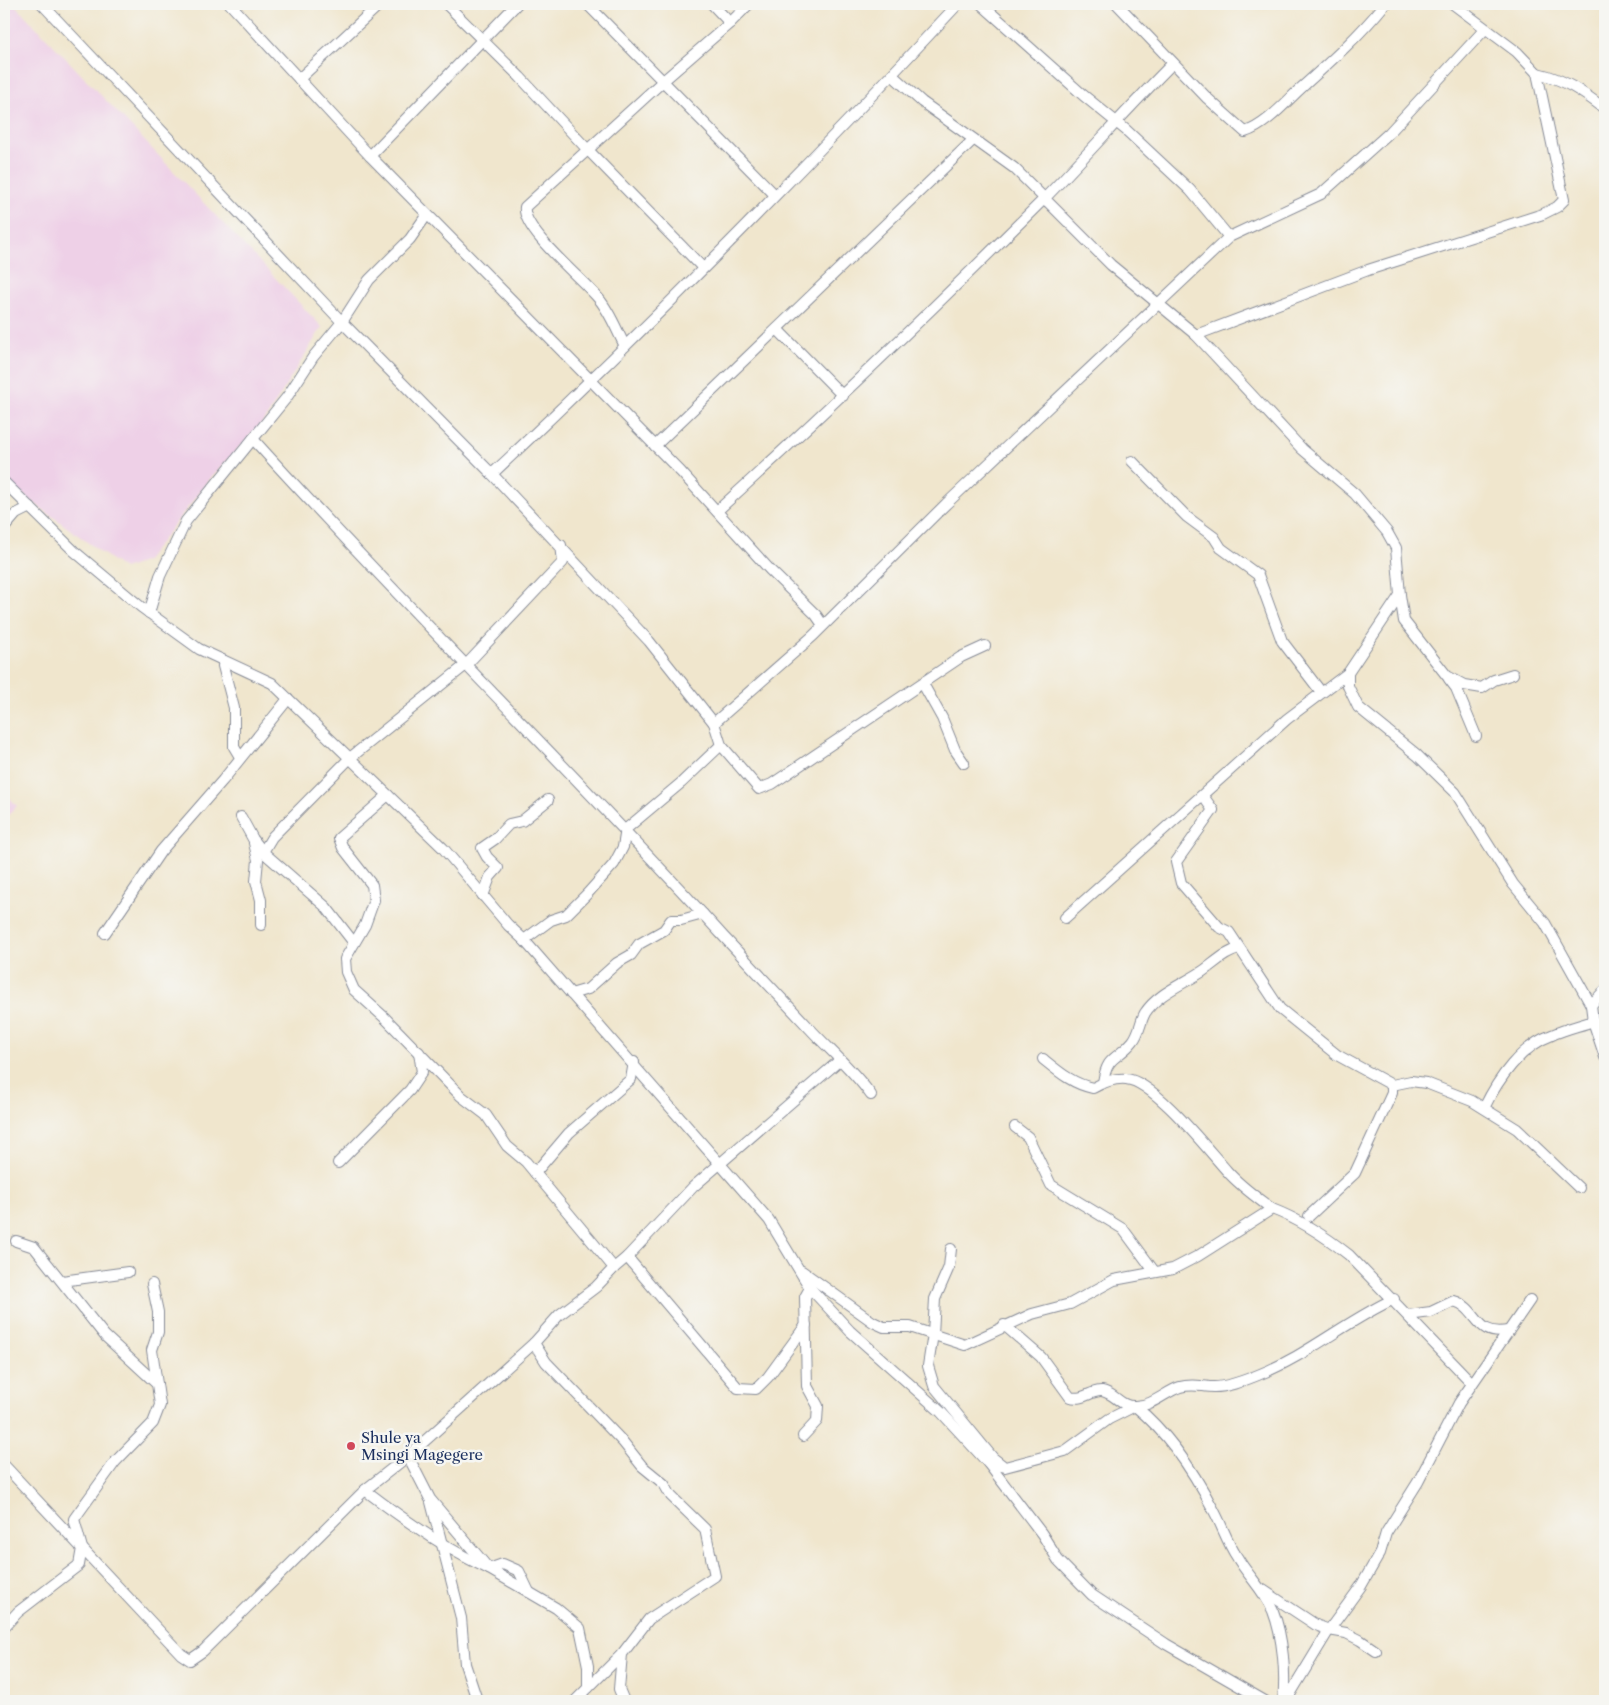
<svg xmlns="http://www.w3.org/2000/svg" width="1609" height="1705" viewBox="0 0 1609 1705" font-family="'Libre Caslon Text',serif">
<rect width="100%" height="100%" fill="#f6f6f2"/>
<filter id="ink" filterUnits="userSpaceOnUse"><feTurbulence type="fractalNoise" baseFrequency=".02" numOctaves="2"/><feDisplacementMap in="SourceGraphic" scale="10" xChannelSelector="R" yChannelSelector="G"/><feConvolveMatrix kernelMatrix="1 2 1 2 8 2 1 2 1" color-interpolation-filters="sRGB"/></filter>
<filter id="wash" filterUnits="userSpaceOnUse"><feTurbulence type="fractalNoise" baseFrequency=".0096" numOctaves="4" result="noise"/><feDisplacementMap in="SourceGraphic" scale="20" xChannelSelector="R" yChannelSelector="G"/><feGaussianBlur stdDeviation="1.12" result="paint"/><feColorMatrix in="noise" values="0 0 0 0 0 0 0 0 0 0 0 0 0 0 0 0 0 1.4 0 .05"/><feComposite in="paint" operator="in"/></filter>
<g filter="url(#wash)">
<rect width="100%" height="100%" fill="#f0e6cd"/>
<!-- built -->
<g fill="#eed0e7">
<path d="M4,4H14L322,327L266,418L210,479L146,561L124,569L4,481Z"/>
<path d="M4,792L17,806L4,819Z"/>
</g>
</g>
<g filter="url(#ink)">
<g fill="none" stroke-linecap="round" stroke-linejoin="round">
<!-- street casing -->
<g stroke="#868a96" stroke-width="12">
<g id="street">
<path d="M42,4L342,322L492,474C653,323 808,165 958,4"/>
<path d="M230,4L370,156L681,472L770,570L816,615L823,625"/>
<path d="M446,4L520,77L587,149L703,268"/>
<path d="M587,4L775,195"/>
<path d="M712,4L730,23"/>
<path d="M981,4L1083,95L1126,130L1190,190L1229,237"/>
<path d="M1117,4L1207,98L1245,132C1265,126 1285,103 1300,89C1330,62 1360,35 1385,4"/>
<path d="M1537,73C1564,79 1583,92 1605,109"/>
<path d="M892,75L922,102L1014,168L1111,265L1196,335L1302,449L1355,494L1387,532L1396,548L1400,595L1348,673V686L1358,707L1417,755L1455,792L1513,884L1545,923L1591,1005L1593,1021L1605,1057"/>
<path d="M299,79L380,4"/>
<path d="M370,156L517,4"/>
<path d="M777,329L843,396"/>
<path d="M1196,335L1368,270L1543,214L1557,207L1564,200L1537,73L1517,52L1453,4"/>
<path d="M625,346C617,331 610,312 599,299C585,281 521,230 525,207L662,82L730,23L749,4"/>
<path d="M253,439C406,608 569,767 723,936C753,968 783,1000 813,1032C833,1053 854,1071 871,1095"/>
<path d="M655,446L973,140"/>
<path d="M1132,461L1187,517L1214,537L1221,548L1258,575L1282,641L1321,692"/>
<path d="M492,474L649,641L714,723L721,745L759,789L772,784L961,657L985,646"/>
<path d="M4,482L74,551L141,607L199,649L272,683L388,795L339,838L343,848L372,885L374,900L365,925L345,959L346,972L354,990L384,1017L461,1096L486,1115L507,1146L526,1162L614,1268L596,1287L559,1315L534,1343L546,1362L623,1442L642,1466L664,1484L671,1496L705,1529L715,1576L649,1619L622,1654L619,1689L624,1701"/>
<path d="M717,511C828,410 936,306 1043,200C1087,155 1129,107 1173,63"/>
<path d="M4,528L16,514L30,507"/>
<path d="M1400,595L1404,621L1447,676L1464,685L1482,688L1494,680L1513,674"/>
<path d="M149,613L160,576L186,521L287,397L313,357L342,322L369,280L410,239L426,216"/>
<path d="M224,661L223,666L234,708V747L240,757"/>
<path d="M1449,679L1456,688L1476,736"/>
<path d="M923,684L942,718L955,750L964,763"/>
<path d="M714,723L813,636L946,504L1229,237L1321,194L1389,133L1485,29"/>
<path d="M388,795L443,848L508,925L524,940L769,1220L810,1288L850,1331L941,1412L988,1463L1042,1534L1058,1560L1092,1595L1166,1644L1265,1701"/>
<path d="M1203,796L1213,810L1176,862L1181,883L1219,927L1229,932L1280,1009L1337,1055L1392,1085L1411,1081L1426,1083L1472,1101L1517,1129L1579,1188"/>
<path d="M241,817L253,839L263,852L326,907L354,943"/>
<path d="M254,843L258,860L256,881L261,900V925"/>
<path d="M263,852L272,837L350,758L467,664L563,562L561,545"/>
<path d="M483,896L490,877L498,868L487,857L482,848L495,839L509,824L522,821L548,800"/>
<path d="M1065,918L1287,719L1348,673"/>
<path d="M105,933L161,851L223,780L288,699"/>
<path d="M524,940L551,920L566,915L587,894L614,864L623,847L626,829L681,783L721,745"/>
<path d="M571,994L588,989L617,963L631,955L639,944L664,930L671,920H681L703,914"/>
<path d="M1591,1005L1605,990"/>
<path d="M1043,1059C1059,1072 1073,1084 1093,1088C1102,1083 1115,1078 1126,1079C1154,1081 1208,1150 1227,1171C1240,1186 1256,1197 1272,1209"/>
<path d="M1103,1083C1107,1054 1118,1060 1133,1041C1140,1032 1140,1022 1145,1013C1158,993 1184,984 1203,971C1215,963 1225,952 1239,949"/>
<path d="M1484,1108C1498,1079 1521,1046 1552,1035C1565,1029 1579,1026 1593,1021L1605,1027"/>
<path d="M1015,1127L1028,1137L1051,1185L1123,1229L1154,1271"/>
<path d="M338,1163L410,1090L422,1072L419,1052"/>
<path d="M535,1173L569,1133L631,1079L634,1062"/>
<path d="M1309,1216L1355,1173L1392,1093V1085"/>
<path d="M951,1249L949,1267L935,1299L933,1334L928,1366L934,1386L993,1458L1002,1465"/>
<path d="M627,1257L738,1388L756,1389L768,1377L806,1325"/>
<path d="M614,1268L627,1257L693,1187L840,1060"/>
<path d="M802,1271L873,1322L884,1327H910L965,1345L1032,1314L1070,1304L1114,1280L1173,1269L1198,1256L1272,1209C1301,1220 1325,1236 1349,1255L1472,1383"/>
<path d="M62,1281L128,1272"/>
<path d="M152,1284L158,1312V1332L152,1350L157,1384"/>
<path d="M1408,1315L1431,1312L1454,1301C1479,1308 1474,1337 1508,1331"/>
<path d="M1004,1325L1041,1357L1070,1397C1084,1401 1091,1390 1102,1391C1115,1393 1120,1407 1135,1406C1153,1406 1165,1392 1180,1387C1192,1383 1203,1387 1214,1387C1229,1387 1245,1380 1258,1375C1307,1356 1346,1321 1394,1299"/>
<path d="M803,1436L817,1421L818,1406L807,1386L805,1297L810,1288"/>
<path d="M408,1456L430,1499L489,1569L556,1608L580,1628L588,1666V1688"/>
<path d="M988,1463L1005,1467L1065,1451L1109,1419L1135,1406C1168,1433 1194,1472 1213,1509C1222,1525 1227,1542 1237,1557C1248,1576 1264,1590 1273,1611C1283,1637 1286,1674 1283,1701"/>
<path d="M4,1465L181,1654L190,1660L203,1651L365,1490L408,1456L534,1343"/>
<path d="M365,1490C404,1520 444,1548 489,1569L503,1564L519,1571L529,1592"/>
<path d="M431,1502L461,1618L465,1664L476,1697"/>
<path d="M1263,1590L1316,1625L1329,1630L1346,1633L1360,1640L1376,1651"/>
<path d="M4,1627L18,1612L79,1565L82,1548L74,1519L115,1462L153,1423L160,1405L157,1384L105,1336L34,1247L16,1241"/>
<path d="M575,1701L622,1654"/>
<path d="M1286,1701L1329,1630L1361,1586L1380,1553L1386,1533L1418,1482L1459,1403L1530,1300"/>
</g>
</g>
<!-- street -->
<use href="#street" stroke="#fff" stroke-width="10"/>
</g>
</g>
<!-- markers -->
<circle fill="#d1495b" stroke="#f6f6f2" stroke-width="2" cx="351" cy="1446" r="5"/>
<g text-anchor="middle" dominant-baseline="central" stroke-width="5" stroke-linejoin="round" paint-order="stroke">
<!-- poi labels -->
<g font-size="15" fill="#1b2f5e" stroke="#f6f6f2" text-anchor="start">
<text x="361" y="1437">Shule ya<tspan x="361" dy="17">Msingi Magegere</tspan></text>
</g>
</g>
<!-- margin -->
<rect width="1609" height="1705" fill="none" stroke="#f6f6f2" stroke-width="20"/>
</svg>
